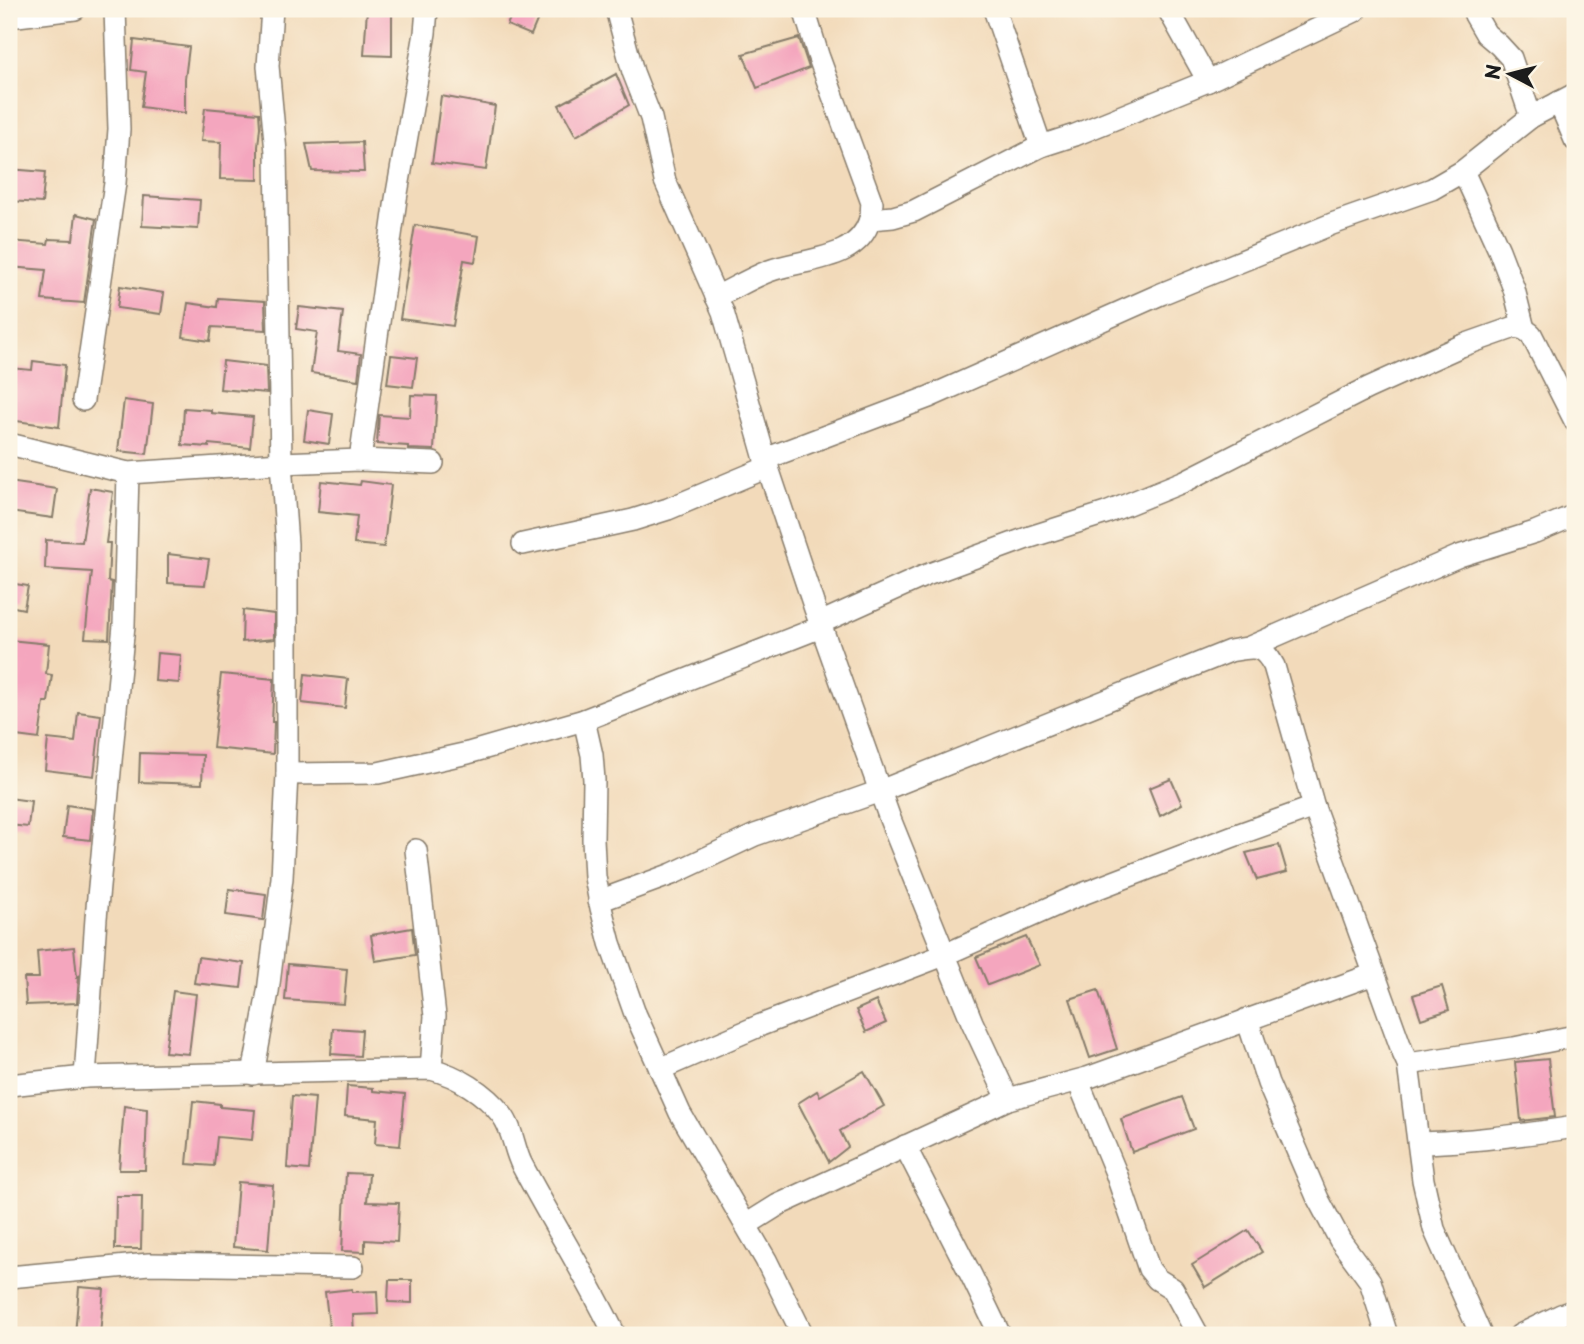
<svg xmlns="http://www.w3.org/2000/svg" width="1584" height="1344" viewBox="0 0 1584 1344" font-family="'Playpen Sans',sans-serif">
<rect width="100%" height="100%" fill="#fcf5e5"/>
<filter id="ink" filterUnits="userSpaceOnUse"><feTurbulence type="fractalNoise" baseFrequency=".0143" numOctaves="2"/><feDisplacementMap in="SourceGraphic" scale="14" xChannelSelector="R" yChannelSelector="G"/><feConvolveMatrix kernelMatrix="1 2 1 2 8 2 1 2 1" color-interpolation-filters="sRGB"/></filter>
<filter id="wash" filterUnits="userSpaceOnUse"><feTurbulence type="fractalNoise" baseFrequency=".00686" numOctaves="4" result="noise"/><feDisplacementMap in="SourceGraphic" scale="28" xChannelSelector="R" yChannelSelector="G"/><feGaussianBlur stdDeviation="1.57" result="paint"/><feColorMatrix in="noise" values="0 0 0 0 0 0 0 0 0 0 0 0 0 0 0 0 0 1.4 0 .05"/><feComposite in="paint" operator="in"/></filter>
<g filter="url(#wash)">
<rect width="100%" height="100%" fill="#f2daba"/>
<g id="blocks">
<!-- building -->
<g fill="#f4a6be">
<path d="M367,9H392V56L364,55Z"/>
<path d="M514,9H542L531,35L507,25Z"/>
<path d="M799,38L809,68L757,88L743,54Z"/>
<path d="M134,40L189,47L185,79V113L141,107L146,72L131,70Z"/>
<path d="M616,74L629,105L576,136L559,105Z"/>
<path d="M441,96L495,106L486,170L432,163Z"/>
<path d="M205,108L259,113L260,127L258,147V180L220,179L221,142L201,141Z"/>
<path d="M362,142L364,172L312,171L306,144Z"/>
<path d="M9,169L45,172L42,203L9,201Z"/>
<path d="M144,196L200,200L198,229L142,226Z"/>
<path d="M76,214L96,219L84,303L42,300L46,270L9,267V241L48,244L49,239L73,240Z"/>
<path d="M415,225L479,236L475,262L464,260L453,326L400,319Z"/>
<path d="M120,286L164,293L161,314L117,308Z"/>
<path d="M218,298L265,301L266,330L212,327L210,341L183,337L188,303L217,307Z"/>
<path d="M299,307L343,312L338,351L361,354L358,380L311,373L317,332L296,329Z"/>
<path d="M391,355L417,358L413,387L387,384Z"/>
<path d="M33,361L65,365L59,427L9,420V368L32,370Z"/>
<path d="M223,361L266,366L267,393L220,389Z"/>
<path d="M411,395L437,396L434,450L408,449V446L377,444L379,415L410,417Z"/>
<path d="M124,400L153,404L147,454L118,451Z"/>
<path d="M184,408L211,410V413L253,417L250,448L209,444V447L182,445Z"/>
<path d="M308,410L333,414L329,444L304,440Z"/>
<path d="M321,481L360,485L361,481L391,485L384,547L354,544L357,516L318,512Z"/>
<path d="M9,482L57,489L53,518L9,512Z"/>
<path d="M90,488L113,492L106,543H110L108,581L112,582L109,639L85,638L92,572L45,569L46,540L82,542Z"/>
<path d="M168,554L209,559L205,585L168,583Z"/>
<path d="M9,583L28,586L24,609L9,606Z"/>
<path d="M243,610L274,614V639L242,642Z"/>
<path d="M9,640L49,644L46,674L52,675L48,702H44L39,739L9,735Z"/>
<path d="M157,653L181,655L179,683L155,681Z"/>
<path d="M221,674L274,679L272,722H274L273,754L213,748Z"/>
<path d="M305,674L348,679L345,708L302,703Z"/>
<path d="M78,712L101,715L94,776L45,770L48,739L75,742Z"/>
<path d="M140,753L203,755L202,784L139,782Z"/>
<path d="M1171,779L1182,804L1160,816L1149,788Z"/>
<path d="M9,798L31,801L28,827L9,825Z"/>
<path d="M67,805L93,809L90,840L63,837Z"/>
<path d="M1279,845L1287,872L1257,880L1246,853Z"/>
<path d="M229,889L266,894L263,920L226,915Z"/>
<path d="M412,928L415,955L375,961L371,935Z"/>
<path d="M1026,937L1040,965L988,985L976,957Z"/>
<path d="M74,947L77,977L79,976L77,1003L26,1005L24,978H39L37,951Z"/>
<path d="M198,957L244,963L241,988L194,983Z"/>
<path d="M288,964L347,969L344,1004L285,1000Z"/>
<path d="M1442,986L1449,1010L1421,1019L1413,995Z"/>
<path d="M1098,990L1117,1049L1090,1058L1070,999Z"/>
<path d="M173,991L196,994L189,1054L165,1052Z"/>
<path d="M876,1001L886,1023L866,1032L856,1010Z"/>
<path d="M333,1028L362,1030L360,1056L331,1054Z"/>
<path d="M1548,1059L1555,1117L1521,1121L1515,1062Z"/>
<path d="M864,1071L884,1106L840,1131L848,1147L829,1162L798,1103L817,1091L820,1096Z"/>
<path d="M347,1086L373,1088V1091L405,1094L400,1146L375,1144L377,1119L345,1116Z"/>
<path d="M292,1096L315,1098L309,1170L287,1168Z"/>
<path d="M1182,1097L1194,1129L1132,1152L1121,1119Z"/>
<path d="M193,1101L220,1104V1107L255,1110L252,1140L217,1137L214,1166L187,1164Z"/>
<path d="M124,1106L147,1109L145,1170H119Z"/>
<path d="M346,1173L369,1174L367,1202L399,1203L397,1242L365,1240V1252L342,1251Z"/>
<path d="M238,1182L273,1185L268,1250L233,1247Z"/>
<path d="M116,1196H142L141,1249H115Z"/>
<path d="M1248,1230L1262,1252L1205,1287L1192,1265Z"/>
<path d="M389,1280H412V1303L388,1302Z"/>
<path d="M79,1287L104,1289L100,1335H75Z"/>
<path d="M352,1289V1292L377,1291L378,1314L353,1315L354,1335H330L325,1292Z"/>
</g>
</g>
</g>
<g filter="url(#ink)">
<use href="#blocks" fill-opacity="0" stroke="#877b6b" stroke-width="2"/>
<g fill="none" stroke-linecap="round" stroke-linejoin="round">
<!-- minor casing -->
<g stroke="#877b6b" stroke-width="24">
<g id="minor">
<path d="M616,9L633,72L651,118L665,181L723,312L765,459L815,609L890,819L972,1022L1008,1099"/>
<path d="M994,9L1041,146"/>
<path d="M1168,9L1208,81"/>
<path d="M1473,9L1475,15L1486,34L1499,45L1511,58L1531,117"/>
<path d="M9,17L75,9"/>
<path d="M1559,102L1575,140"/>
<path d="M1463,171L1499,250L1514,289L1524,329"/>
<path d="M870,219L893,217L914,211L1041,146L1075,135L1208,81L1355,11"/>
<path d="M716,297C733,289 751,278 769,271C803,258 858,262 870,219C872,215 871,208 872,203L818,55L804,9"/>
<path d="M83,400L115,183L119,129L115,9"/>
<path d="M9,444L128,473L281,463L360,460L433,463"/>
<path d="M765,459L929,397L1161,294L1332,224L1432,189L1463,171L1531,117L1575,94"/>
<path d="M360,460L396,199L425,33L427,9"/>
<path d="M523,544L633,520L668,509L768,467"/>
<path d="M820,623L924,576L1027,538L1106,513L1185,481L1368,388L1461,346L1515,327L1524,329L1531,334L1575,421"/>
<path d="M1250,647L1459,556L1535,532L1575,515"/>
<path d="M584,720L592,755L594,780L593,839L595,877L601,908L610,943L634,1011L680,1113L766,1260L803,1335"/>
<path d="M287,774L378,773L468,753L584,720L821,627"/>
<path d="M416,850L435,1016L431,1069"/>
<path d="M599,901L672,874L755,835L880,791L1230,651C1253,647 1262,643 1274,666L1314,807L1403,1053L1408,1064L1423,1180L1434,1229L1481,1335"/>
<path d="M1247,1019L1268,1083L1318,1199L1340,1240L1370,1281L1387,1335"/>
<path d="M1408,1064L1514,1048L1575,1036"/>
<path d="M660,1069L761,1025L944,955L1072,898L1231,837L1314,807"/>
<path d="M253,1074L268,992L282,878L287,774V544L281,463L276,152L268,66L272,9"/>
<path d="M85,1077L96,918L124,625L128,473"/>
<path d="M1078,1081L1116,1173L1149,1269L1157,1279L1173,1289L1198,1335"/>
<path d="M9,1085L85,1077L431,1069C458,1076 485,1093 502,1115C513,1129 514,1150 522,1165C552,1222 587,1277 615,1335"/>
<path d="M1419,1143C1471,1142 1523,1135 1575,1127"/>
<path d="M905,1146L972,1277L1000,1335"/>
<path d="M746,1225L778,1205L1008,1099L1087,1078L1374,974"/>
<path d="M9,1277L149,1264L353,1267"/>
<path d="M1520,1335L1561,1315L1575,1310"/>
</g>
</g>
<!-- minor -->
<use href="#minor" stroke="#fff" stroke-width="21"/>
</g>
</g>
<!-- margin -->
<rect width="1584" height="1344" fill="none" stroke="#fcf5e5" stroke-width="35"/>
<!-- north arrow -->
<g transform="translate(1510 74) rotate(277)" stroke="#fcf5e5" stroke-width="5" paint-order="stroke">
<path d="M0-5L12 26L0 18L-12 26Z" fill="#1c1c1c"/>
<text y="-10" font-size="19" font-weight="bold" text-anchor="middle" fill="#1c1c1c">N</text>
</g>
</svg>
